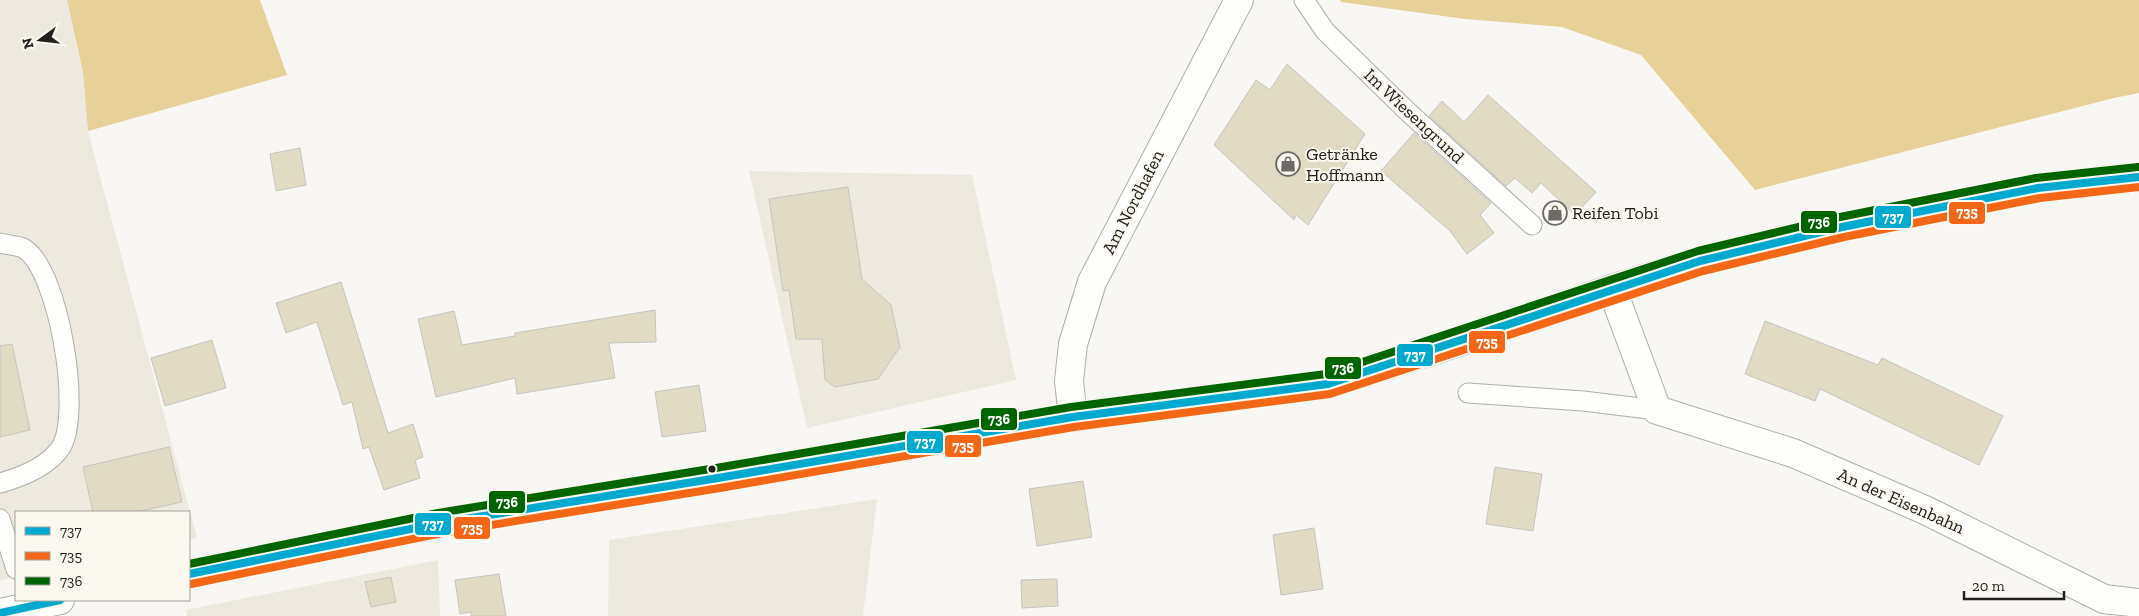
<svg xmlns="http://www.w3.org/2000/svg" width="2139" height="616" viewBox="0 0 2139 616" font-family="'Zilla Slab',serif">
<rect width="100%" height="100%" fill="#f8f7f3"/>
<!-- built -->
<g fill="#ede9df">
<path d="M0,0H67L83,73L88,132L197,538L189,540V512H16V577L0,580Z"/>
<path d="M749,171L972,175L1016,380L807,428Z"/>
<path d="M877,499L863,616H608L609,540Z"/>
<path d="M438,560L440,616H187L186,610Z"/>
</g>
<!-- forest -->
<g fill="#e6d198">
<path d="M67,0H260L287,75L88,131L83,72Z"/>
<path d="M1340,0H2139V93L2114,98L1755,190L1641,55L1562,27L1465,19L1341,2Z"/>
</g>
<!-- building -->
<g fill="#e1dac5" stroke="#c5c4c0">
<path d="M1287,64L1365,134L1308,225L1296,215L1294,220L1214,145L1256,80L1270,90Z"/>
<path d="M1488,95L1596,192L1575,215L1541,183L1532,193L1515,178L1506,186L1429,116L1442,101L1464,122Z"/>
<path d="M1414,133L1491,203L1480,215L1494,233L1467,254L1450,231L1381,171Z"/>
<path d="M300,148L306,185L276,191L270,154Z"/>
<path d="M848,187L862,279L891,305L900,347L878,379L835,387L825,380L822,339H796L789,290L783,291L769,199Z"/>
<path d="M341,282L388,433L413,424L423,457L415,460L420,478L384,490L369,447L363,449L352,402L343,405L317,322L286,333L276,303Z"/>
<path d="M655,310L656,342L609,343L615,378L517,394L515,378L436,397L418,319L454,311L462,345L515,336V333Z"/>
<path d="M1765,321L1878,365L1882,358L2003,416L1979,465L1820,389L1815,401L1745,374Z"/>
<path d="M212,340L226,388L165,406L151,358Z"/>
<path d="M12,344L30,430L0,437V346Z"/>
<path d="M699,385L706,431L662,437L655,392Z"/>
<path d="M169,447L182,502L136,512H93L83,467Z"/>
<path d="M1495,467L1542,474L1533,531L1486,524Z"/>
<path d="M1083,481L1092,537L1037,546L1029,489Z"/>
<path d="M1314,528L1323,589L1281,595L1273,535Z"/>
<path d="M499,574L506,616H471V612L460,614L455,580Z"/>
<path d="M391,577L396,602L371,607L365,582Z"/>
<path d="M1057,579L1058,606L1022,608L1021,580Z"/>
</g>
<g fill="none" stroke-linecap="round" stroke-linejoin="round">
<!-- service casing -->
<g stroke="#b0afac" stroke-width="21">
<g id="service">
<path d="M1304,0L1325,31L1407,111L1532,225"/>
<path d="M0,243C7,245 17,245 23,248C59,267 84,420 59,450C45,468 22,477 0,483"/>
<path d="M1468,393L1583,401L1657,410"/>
<path d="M0,519L16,569"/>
</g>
</g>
<!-- minor casing -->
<g stroke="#b0afac" stroke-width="30">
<g id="minor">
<path d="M1612,289L1657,410L1793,453L1925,510L2104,599L2139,603"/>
<path d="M1073,417L1069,381L1073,344L1092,282L1239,0"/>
</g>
</g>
<!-- secondary casing -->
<g stroke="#b0afac" stroke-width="30">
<g id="secondary">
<path d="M189,574L440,523L718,478L1073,417L1328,384L1462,341L1612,289L1700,261L1842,227L2038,188L2139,177"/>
<path d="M0,613L60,600"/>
</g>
</g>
<!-- service -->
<use href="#service" stroke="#fefefd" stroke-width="19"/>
<!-- minor -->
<use href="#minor" stroke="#fefefd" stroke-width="28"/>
<!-- secondary -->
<use href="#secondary" stroke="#fefefd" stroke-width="28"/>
<!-- bus-1 casing -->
<g stroke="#fbf8f0" stroke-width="11">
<g id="bus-1">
<path d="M189,574L440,523L718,478L1073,417L1328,384L1700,261L1842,227L2038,188L2139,177"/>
<path d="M0,613L60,600"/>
</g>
</g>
<!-- bus-2 casing -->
<g stroke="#fbf8f0" stroke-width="11">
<path id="bus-2" d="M191,584L442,533L720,488L1074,427L1330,394L1703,271L1844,237L2040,198L2139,187"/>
</g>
<!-- bus-3 casing -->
<g stroke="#fbf8f0" stroke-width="11">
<path id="bus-3" d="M189,564L438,513L716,468L1071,407L1326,374L1698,251L1840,217L2036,178L2138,167"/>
</g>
<!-- bus-1 -->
<use href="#bus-1" stroke="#00a9ce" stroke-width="8"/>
<!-- bus-2 -->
<use href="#bus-2" stroke="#f46717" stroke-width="8"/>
<!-- bus-3 -->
<use href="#bus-3" stroke="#006400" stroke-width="8"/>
</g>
<!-- icons -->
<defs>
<g id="shop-ring" transform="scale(1.25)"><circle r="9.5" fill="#fbf8f0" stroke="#6c6b68" stroke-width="1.5"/><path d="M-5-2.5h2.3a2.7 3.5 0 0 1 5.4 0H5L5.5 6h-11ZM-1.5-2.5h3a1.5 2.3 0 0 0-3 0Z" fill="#6c6b68"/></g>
</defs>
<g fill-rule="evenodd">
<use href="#shop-ring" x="1288" y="164"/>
<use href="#shop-ring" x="1555" y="213"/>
</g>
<!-- markers -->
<circle fill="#21201d" stroke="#fbf8f0" stroke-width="2" cx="712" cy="469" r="4.5"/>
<g text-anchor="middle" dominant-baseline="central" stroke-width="4" stroke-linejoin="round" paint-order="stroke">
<!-- street labels -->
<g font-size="18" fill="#21201d" stroke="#fbf8f0">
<text transform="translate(1414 116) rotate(43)">Im Wiesengrund</text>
<text transform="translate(1133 202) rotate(-63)">Am Nordhafen</text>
<text transform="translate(1901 501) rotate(24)">An der Eisenbahn</text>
</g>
<!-- poi labels -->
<g font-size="18" fill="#21201d" stroke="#fbf8f0" text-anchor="start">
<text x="1306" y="154">Getränke<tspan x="1306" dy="21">Hoffmann</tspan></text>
<text x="1572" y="213">Reifen Tobi</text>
</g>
</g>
<g stroke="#fbf8f0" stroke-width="2">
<rect x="1948" y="201" width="38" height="24" rx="5" fill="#f46717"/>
<rect x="1874" y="205" width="38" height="24" rx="5" fill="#00a9ce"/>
<rect x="1800" y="210" width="38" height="24" rx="5" fill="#006400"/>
<rect x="1468" y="330" width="38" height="24" rx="5" fill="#f46717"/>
<rect x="1396" y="343" width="38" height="24" rx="5" fill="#00a9ce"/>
<rect x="1324" y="356" width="38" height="24" rx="5" fill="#006400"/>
<rect x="980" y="407" width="38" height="24" rx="5" fill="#006400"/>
<rect x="906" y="430" width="38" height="24" rx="5" fill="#00a9ce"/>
<rect x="944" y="434" width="38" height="24" rx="5" fill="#f46717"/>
<rect x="488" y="490" width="38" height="24" rx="5" fill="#006400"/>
<rect x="414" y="512" width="38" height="24" rx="5" fill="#00a9ce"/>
<rect x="453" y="516" width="38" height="24" rx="5" fill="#f46717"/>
</g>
<g font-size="14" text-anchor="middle" font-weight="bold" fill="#fff">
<text x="1967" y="217">735</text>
<text x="1893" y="222">737</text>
<text x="1819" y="227">736</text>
<text x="1487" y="347">735</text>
<text x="1415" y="360">737</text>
<text x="1343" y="373">736</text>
<text x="999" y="424">736</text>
<text x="925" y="447">737</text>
<text x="963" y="451">735</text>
<text x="507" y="507">736</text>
<text x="433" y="529">737</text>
<text x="472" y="533">735</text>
</g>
<!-- legend -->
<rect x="15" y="511" width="175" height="90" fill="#fbf8f0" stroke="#a4a29c"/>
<rect x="25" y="527" width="25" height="8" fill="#00a9ce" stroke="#a4a29c"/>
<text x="60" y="536" font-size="15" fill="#21201d">737</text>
<rect x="25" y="552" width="25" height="8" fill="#f46717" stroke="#a4a29c"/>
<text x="60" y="561" font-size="15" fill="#21201d">735</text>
<rect x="25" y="577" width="25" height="8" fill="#006400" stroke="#a4a29c"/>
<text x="60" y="586" font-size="15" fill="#21201d">736</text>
<!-- north arrow -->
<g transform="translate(40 40) rotate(255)" stroke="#fbf8f0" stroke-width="4" paint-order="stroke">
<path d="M0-4L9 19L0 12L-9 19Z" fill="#21201d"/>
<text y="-8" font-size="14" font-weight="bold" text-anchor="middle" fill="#21201d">N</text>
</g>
<!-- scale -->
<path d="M1964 591v8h100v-8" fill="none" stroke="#21201d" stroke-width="2.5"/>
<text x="1972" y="591" font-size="15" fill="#21201d" stroke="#fbf8f0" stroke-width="4" paint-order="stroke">20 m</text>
</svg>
